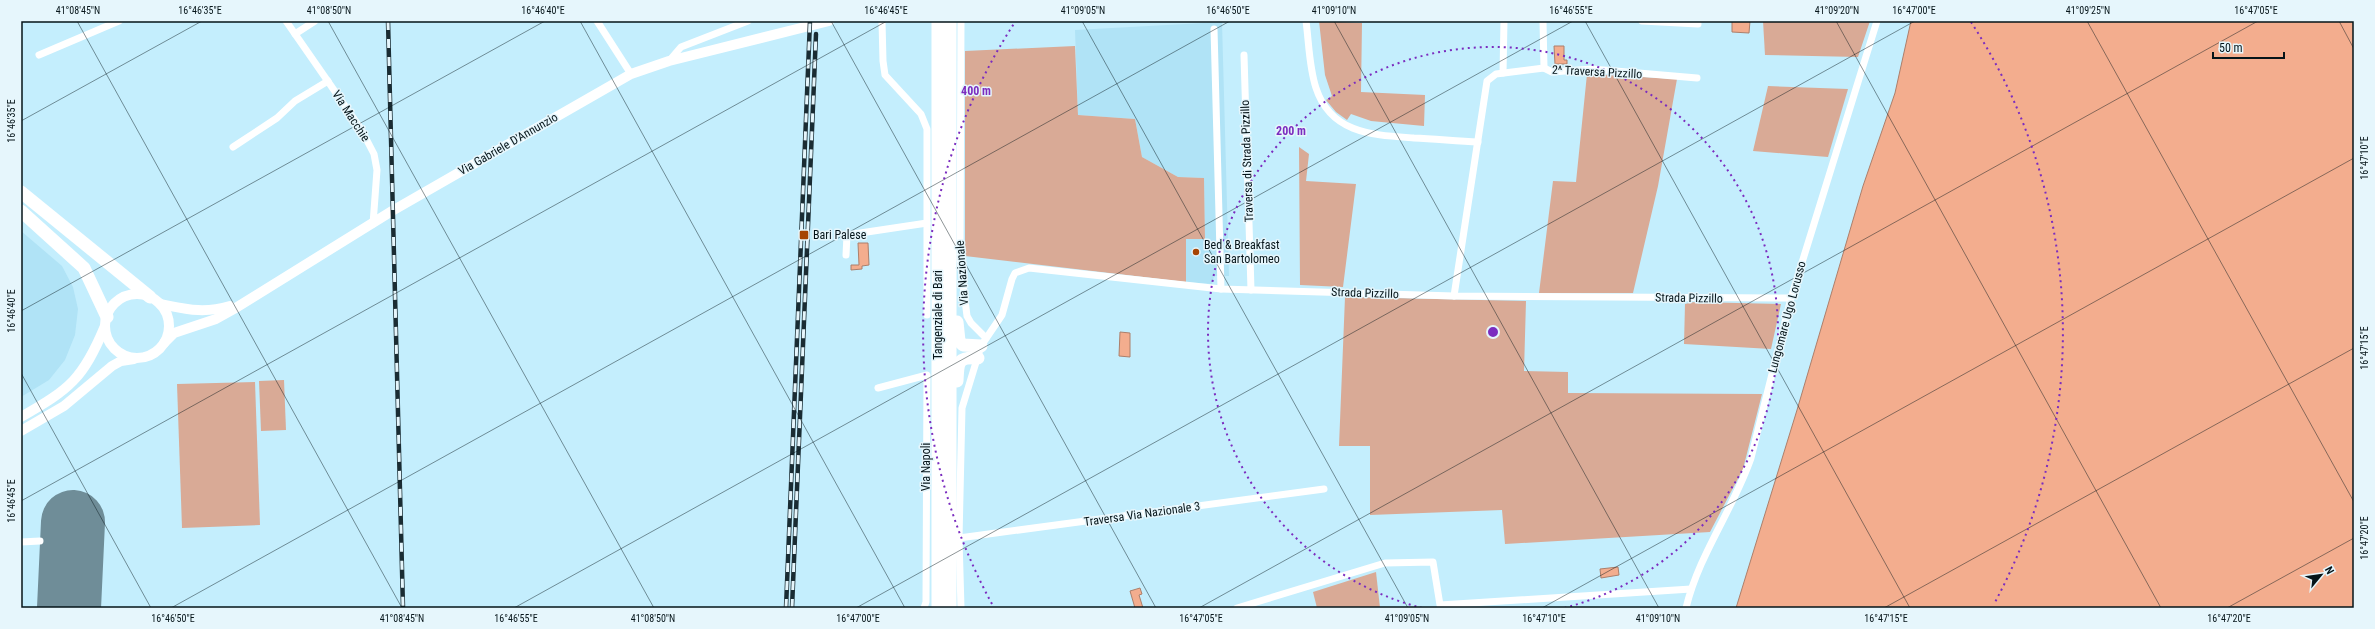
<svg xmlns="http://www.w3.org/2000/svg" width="2375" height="629" viewBox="0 0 2375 629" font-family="'Roboto Condensed',sans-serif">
<rect width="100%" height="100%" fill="#c4eefd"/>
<!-- built -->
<g fill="#b0e3f6">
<path d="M1222,22L1229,276H1214L1212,284L1186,282V239H1205L1204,178L1178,177L1142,157L1135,119L1078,115L1075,30Z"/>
<path d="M21,231L62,266L73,287L78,309L75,335L65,360L49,380L21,397Z"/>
</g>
<!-- green -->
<g fill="#d9aa96">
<path d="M1319,21L1362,23L1361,92L1425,95L1424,126L1371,121L1351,114L1347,120L1336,112L1326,100L1332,96L1325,75Z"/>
<path d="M1763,21H1870L1858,57L1765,55Z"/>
<path d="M1075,46L1078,115L1135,119L1142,157L1178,177L1204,178L1205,239H1186V282L965,256V51Z"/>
<path d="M1587,74L1677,79L1658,186L1633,293H1539L1553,181L1576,182Z"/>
<path d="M1768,86L1848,89L1828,157L1753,151Z"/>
<path d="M1299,147L1309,154L1306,181L1356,184L1343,287L1300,285Z"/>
<path d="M1345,297L1526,301L1524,371L1568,372V393L1762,394L1743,469L1710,532L1505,544L1502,510L1370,515V446H1339Z"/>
<path d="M1694,302L1781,304L1771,349L1684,344L1685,304Z"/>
<path d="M284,380L286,430L261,431L259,381Z"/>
<path d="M255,382L260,525L182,528L177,384Z"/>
<path d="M1376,572L1380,608H1317L1313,592Z"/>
</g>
<!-- water -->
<g fill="#f3ad8e" stroke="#ac7f6b">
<path d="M1732,21H1750L1749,33L1732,32Z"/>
<path d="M1911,21H2354V608H1736L1797,410L1863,186L1895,93Z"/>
<path d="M1554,46H1564V60H1567V64H1555Z"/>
<path d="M858,243H868L869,265L862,266V269L851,270V265H859Z"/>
<path d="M1120,332L1130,333V357L1119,356Z"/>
<path d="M1618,567L1619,575L1601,578L1600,569Z"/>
<path d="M1140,588L1142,594L1139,595L1143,608H1135L1130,591Z"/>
</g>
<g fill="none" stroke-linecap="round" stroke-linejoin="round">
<!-- runway -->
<path stroke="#6f8d98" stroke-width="64" d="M69,608L73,522"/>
<!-- street -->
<g stroke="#fff" stroke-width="7">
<path d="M286,21L361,129L374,154L377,170L373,224"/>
<path d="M597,21L631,74"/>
<path d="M882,21L883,61L885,75L921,114L927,129V315"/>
<path d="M961,21L960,260L967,316L971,323L986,338"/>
<path d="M1306,21C1309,43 1309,67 1316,88C1331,134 1373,135 1414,138C1435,139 1457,141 1478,142"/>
<path d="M1543,21L1544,68"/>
<path d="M1642,21L1698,24"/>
<path d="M1214,29L1221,289"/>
<path d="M295,34L315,21"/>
<path d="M39,55L119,21"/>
<path d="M1244,55L1251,290"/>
<path d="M669,61L681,47L748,21"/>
<path d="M1544,68L1552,72L1592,69L1697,78"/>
<path d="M1503,73L1504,21"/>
<path d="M233,147L277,118L295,101L328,81"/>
<path d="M846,255L847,235L927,223"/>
<path d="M1454,296L1487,81L1496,74L1544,68"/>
<path d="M878,388L927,375L926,602L924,608"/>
<path d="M959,538L1324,489"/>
<path d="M21,542L40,541"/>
<path d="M961,608L959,538L962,408L981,346L1002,315L1012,279L1015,273L1029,268L1221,289L1454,296L1791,298"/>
<path d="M1237,608L1385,563L1433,562L1440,605L1691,589"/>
<path d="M1686,608C1699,554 1733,510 1751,458L1791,298L1877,21"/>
</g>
<!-- secondary -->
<g stroke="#fff" stroke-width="10">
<circle cx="137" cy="326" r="32"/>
<path d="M160,304C186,309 203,314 230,306"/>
<path d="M164,343L174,333L216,319L234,309L392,211L631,74L669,61L829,21"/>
<path d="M21,417C70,389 83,379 105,326"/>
<path d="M21,431L64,406L112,366L121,361L134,359"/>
</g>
<!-- highway -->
<g stroke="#fff" stroke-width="13">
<path d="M21,192L150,297"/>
<path d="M21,211L84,268L107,317"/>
<path d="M957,322L959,341L963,345L981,346"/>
<path d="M957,381C958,362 957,357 978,358"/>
<path d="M938,608V21"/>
<path d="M950,608V21"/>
</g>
<!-- rail casing -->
<g stroke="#1a2c33" stroke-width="4.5">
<g id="rail">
<path d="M388,21L403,608"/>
<path d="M786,608L810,21"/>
<path d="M792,608L816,34"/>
</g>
</g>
<!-- rail -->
<use href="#rail" stroke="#e6f6fc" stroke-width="3" stroke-dasharray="9" stroke-linecap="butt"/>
</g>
<!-- ticks -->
<path fill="none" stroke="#051419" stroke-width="1" stroke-opacity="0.45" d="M77,21L402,608M328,21L654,608M580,21L905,608M831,21L1156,608M1082,21L1408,608M1334,21L1659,608M1585,21L1910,608M1836,21L2161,608M2087,21L2354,502M2339,21L2354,49M21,121L202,21M21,311L545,21M21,373L151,608M21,501L887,21M171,608L1230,21M514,608L1573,21M856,608L1915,21M1199,608L2258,21M1542,608L2354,158M1884,608L2354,348M2227,608L2354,538"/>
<!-- distance rings -->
<g fill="none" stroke="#7b2cbf" stroke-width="2" stroke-dasharray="2 4">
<path d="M1422 608A285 285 0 1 1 1564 608"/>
<path d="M992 604A570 570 0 0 1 1015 22M1971 22A570 570 0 0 1 1994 604"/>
</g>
<!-- markers -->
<g fill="#a64403" stroke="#e6f6fc" stroke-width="1.5">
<rect x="799" y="230" width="10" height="10" rx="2"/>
<circle cx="1196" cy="252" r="4"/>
</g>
<g text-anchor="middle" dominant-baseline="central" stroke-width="3" stroke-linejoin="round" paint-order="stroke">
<!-- street labels -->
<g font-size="12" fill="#051419" stroke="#e6f6fc">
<text transform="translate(1597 72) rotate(3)">2^ Traversa Pizzillo</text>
<text transform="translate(351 116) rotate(57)">Via Macchie</text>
<text transform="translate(508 144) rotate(-30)">Via Gabriele D'Annunzio</text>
<text transform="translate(1247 161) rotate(-92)">Traversa di Strada Pizzillo</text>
<text transform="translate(962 273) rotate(-94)">Via Nazionale</text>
<text transform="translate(1365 293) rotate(2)">Strada Pizzillo</text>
<text transform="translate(1689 298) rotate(1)">Strada Pizzillo</text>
<text transform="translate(938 315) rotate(-90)">Tangenziale di Bari</text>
<text transform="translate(1787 317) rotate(-75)">Lungomare Ugo Lorusso</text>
<text transform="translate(926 467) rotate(-90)">Via Napoli</text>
<text transform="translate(1142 514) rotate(-8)">Traversa Via Nazionale 3</text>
</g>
<!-- poi labels -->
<g font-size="12" fill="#051419" stroke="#e6f6fc" text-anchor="start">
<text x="813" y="235">Bari Palese</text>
<text x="1204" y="245">Bed &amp; Breakfast<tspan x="1204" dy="14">San Bartolomeo</tspan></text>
</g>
</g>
<circle cx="1493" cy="332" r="6" fill="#7b2cbf" stroke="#e6f6fc" stroke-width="2"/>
<g font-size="12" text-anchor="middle" font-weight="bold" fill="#7b2cbf" stroke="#e6f6fc" stroke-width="3" stroke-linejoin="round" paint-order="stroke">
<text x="976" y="95">400 m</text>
<text x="1291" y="135">200 m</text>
</g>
<!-- border -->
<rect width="2375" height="629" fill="none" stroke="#e6f6fc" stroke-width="44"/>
<!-- north arrow -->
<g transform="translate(2321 575) rotate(61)" stroke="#e6f6fc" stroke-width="3" paint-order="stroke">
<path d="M0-3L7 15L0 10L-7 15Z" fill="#051419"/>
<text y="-6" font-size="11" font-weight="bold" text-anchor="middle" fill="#051419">N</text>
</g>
<!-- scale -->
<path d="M2213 52v6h71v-6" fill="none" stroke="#051419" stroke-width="2"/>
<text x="2219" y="52" font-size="12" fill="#051419" stroke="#e6f6fc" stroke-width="3" paint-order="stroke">50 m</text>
<rect x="22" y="22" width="2331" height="585" fill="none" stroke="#051419" stroke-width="1.5"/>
<g font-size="10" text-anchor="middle" fill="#051419">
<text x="78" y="14">41°08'45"N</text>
<text x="200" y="14">16°46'35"E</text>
<text x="329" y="14">41°08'50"N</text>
<text x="543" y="14">16°46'40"E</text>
<text x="886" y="14">16°46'45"E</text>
<text x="1083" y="14">41°09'05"N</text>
<text x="1228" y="14">16°46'50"E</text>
<text x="1334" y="14">41°09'10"N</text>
<text x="1571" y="14">16°46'55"E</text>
<text x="1837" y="14">41°09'20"N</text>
<text x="1914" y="14">16°47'00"E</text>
<text x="2088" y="14">41°09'25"N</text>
<text x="2256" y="14">16°47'05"E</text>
<text transform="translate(11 121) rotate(-90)" y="4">16°46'35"E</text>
<text transform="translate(2364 158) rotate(-90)" y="4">16°47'10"E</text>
<text transform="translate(11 311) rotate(-90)" y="4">16°46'40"E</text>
<text transform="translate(2364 348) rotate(-90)" y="4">16°47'15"E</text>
<text transform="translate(11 501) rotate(-90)" y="4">16°46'45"E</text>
<text transform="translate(2364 538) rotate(-90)" y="4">16°47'20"E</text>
<text x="173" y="622">16°46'50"E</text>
<text x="402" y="622">41°08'45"N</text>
<text x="516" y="622">16°46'55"E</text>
<text x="653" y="622">41°08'50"N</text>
<text x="858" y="622">16°47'00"E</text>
<text x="1201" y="622">16°47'05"E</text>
<text x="1407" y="622">41°09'05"N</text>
<text x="1544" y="622">16°47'10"E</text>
<text x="1658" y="622">41°09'10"N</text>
<text x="1886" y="622">16°47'15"E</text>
<text x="2229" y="622">16°47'20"E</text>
</g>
</svg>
